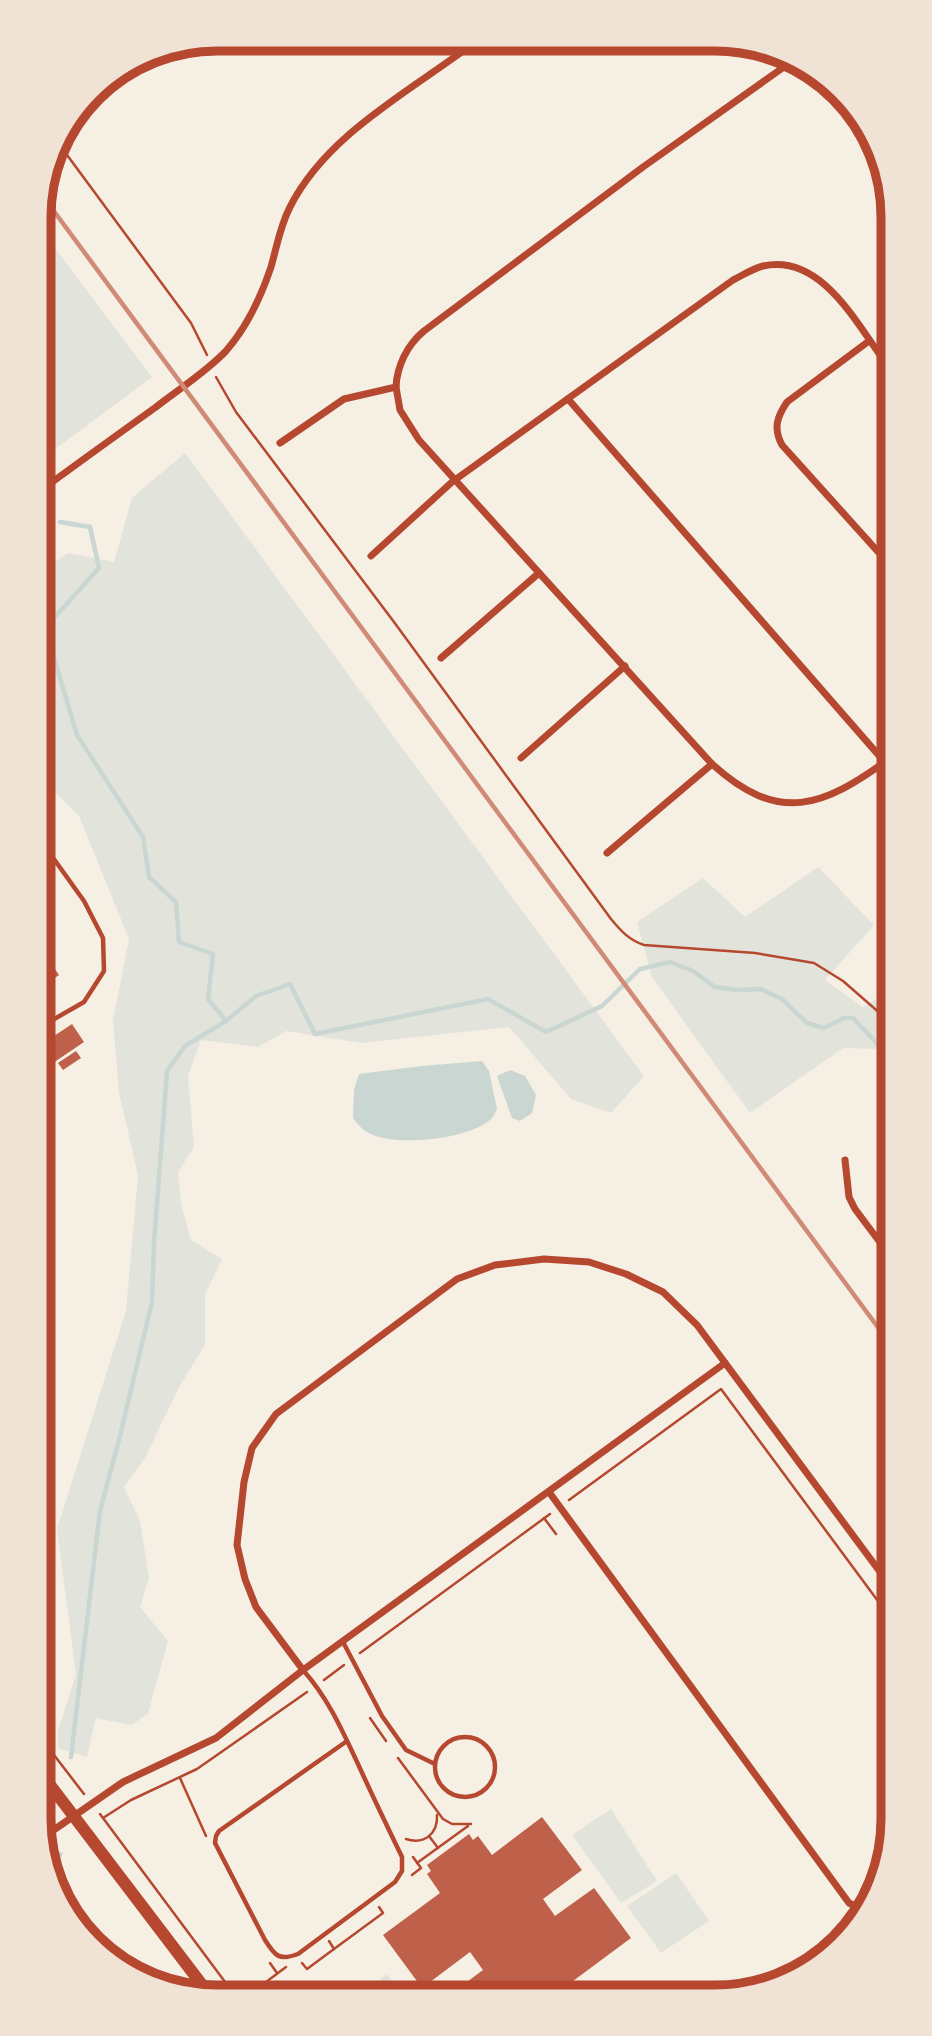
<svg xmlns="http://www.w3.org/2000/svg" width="932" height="2036" viewBox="0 0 932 2036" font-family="'Asap Condensed',sans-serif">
<rect width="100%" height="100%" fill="#f6efe4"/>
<!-- green -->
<g fill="#e2e4dc">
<path d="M39,227L152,377L43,458L40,455Z"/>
<path d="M185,453L644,1076L611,1113L571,1099L509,1027L361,1043L286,1031L258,1047L201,1040L188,1076L194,1147L178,1172L181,1204L191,1240L222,1259L205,1295V1345L179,1387L146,1456L124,1487L140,1521L149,1578L140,1607L168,1641L148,1714L131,1725L96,1718L87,1757L58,1748V1731L76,1674L57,1529L126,1311L138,1175L119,1093L113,1020L129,939L79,816L41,779L40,573L68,553L114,562L132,498Z"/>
<path d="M818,867L874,925L825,980L863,1007L890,990V1069L877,1049L843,1048L750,1113L652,977L637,922L703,878L745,917Z"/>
<path d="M611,1809L657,1881L621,1903L572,1835Z"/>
<path d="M676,1873L709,1921L661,1953L627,1906Z"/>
<path d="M387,1974L401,1993H363Z"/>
</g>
<!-- water -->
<g fill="#c9d6d2">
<path d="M482,1061L489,1071L497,1109C495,1112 494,1116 492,1118C471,1140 387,1149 364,1130C360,1127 356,1122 353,1118L354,1090L359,1074L422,1066Z"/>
<path d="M510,1070L525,1076L536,1095L532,1113L520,1121L512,1118L497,1076Z"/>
</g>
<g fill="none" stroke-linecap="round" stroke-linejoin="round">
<!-- stream -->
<g stroke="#c9d6d2" stroke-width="4.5">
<path d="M60,522L90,527L99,568L45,628L77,735L143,837L149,877L176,902L179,942L213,954L208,999L226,1021L256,996L290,984L315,1034L488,999L546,1032L602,1006L640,969L670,962L693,971L715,987L738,990L760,989L782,999L807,1023L824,1028L844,1018H853C866,1033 880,1044 890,1060"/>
<path d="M71,1757L100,1511L120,1436L152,1302L154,1243L167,1071L185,1046L226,1021"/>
<path d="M50,1874L60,1854"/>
</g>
</g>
<!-- building -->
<g fill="#bf614a">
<path d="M42,950L59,975L42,987Z"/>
<path d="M72,1024L84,1042L53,1063L42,1044Z"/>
<path d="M76,1051L81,1058L63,1070L58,1063Z"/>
<path d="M542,1817L582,1870L543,1899L555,1916L594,1888L631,1938L573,1981L582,1992L452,1993L483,1970L470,1952L422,1988L383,1935L440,1893L427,1874L431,1871L427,1865L469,1834L473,1840L478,1836L492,1855Z"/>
</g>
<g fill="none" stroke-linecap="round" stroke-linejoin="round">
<!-- path -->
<g stroke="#b5482f" stroke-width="2.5">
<path d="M56,140L191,323L207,355"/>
<path d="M216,377L236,412L394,622L611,919C621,931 629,940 644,945L755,953L814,963L843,981L890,1022"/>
<path d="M569,1500L721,1389L892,1620"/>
<path d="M544,1518L556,1534"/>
<path d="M360,1653L550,1514"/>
<path d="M324,1680L344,1665"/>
<path d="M370,1718L386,1741"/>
<path d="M44,1742L84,1794"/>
<path d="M398,1758L443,1819L452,1824H471"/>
<path d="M180,1778L206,1836"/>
<path d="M100,1814L234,1994"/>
<path d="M103,1818L131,1800L197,1769L307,1692"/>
<path d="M429,1836L438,1848"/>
<path d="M406,1839C424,1845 438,1834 437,1815"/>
<path d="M417,1863L468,1826"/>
<path d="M412,1875L421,1868L413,1857"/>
<path d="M329,1941L334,1949L383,1913L379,1907"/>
<path d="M270,1963L277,1973"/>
<path d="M302,1963L307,1969L334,1949"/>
<path d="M250,1994L286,1967"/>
</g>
<!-- service -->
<g stroke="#b5482f" stroke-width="4.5">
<path d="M41,841L84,901L103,938L104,971L84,1002L42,1026"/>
<path d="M343,1642L382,1716L406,1750L435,1764"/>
<path d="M303,1670C328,1698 342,1730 358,1764C372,1795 387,1826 402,1857V1871L395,1882L298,1954C279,1961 275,1956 265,1940L215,1843L216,1836L219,1831L347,1741"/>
<circle cx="465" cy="1767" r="30"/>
</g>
<!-- minor -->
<g stroke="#b5482f" stroke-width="7">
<path d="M869,341L787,402C777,417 773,428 782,445L889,564"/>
<path d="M396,387L400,410L419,440L712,764C779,825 823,807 889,759"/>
<path d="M568,399L889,767"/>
<path d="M280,443L344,399L396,387C397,366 407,345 424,331L643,167L791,62"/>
<path d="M40,491C78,463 117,435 156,407C179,389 206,372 226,351C247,327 261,297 271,267C277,246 280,226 290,207C327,133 414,89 478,40"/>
<path d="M371,556L452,482L733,280C743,275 752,269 763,266C823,253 858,327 888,366"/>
<path d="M441,658L539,573"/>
<path d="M521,758L625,666"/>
<path d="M607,853L712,764"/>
<path d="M845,1160L849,1197L855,1209L891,1257"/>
<path d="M549,1492L849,1903L865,1911"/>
<path d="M303,1670L256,1607L245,1579L237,1545L244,1482L252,1448L276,1414L457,1279L495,1265L544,1259L589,1262L626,1274L663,1292L697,1325L892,1588"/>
<path d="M45,1836L123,1782L216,1738L303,1670L725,1363"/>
</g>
<!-- tertiary -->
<path stroke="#b5482f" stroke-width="12" d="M44,1777L209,1994"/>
<!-- rail -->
<path stroke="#cf8b77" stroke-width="4.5" d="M42,195L891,1345"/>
</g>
<!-- crop -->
<path d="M0 0H932V2036H0ZM217 51H715A166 166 0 0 1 881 217V1819A166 166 0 0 1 715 1985H217A166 166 0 0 1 51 1819V217A166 166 0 0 1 217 51Z" fill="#f1e2d6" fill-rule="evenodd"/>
<path fill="none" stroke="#b5482f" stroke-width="9" d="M217 51H715A166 166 0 0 1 881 217V1819A166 166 0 0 1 715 1985H217A166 166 0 0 1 51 1819V217A166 166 0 0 1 217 51Z"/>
</svg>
